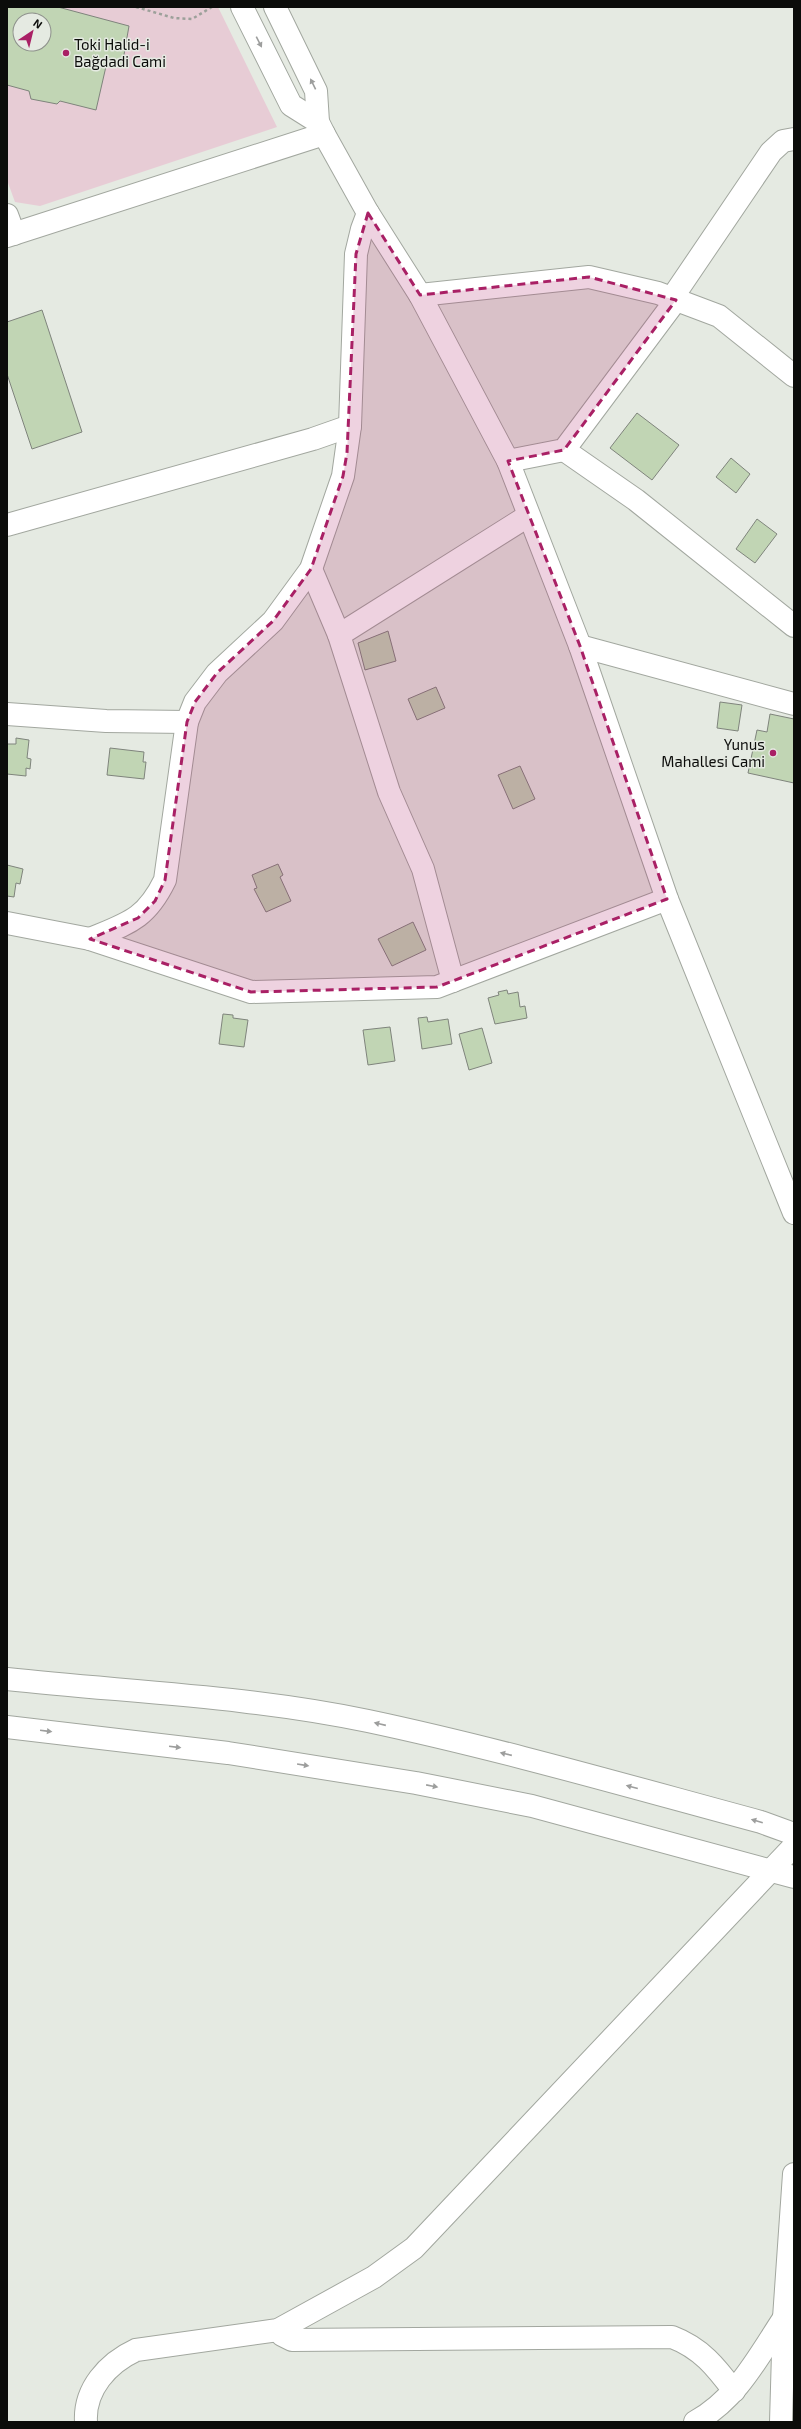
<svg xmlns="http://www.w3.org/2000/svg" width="801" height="2429" viewBox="0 0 801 2429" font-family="'Exo 2',sans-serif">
<rect width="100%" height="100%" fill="#e5eae2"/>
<!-- green -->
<path fill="#e7ccd5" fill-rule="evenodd" d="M7,7H218L277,127L40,206L15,202L7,180ZM20,20H44V44H20Z"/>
<!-- building -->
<g fill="#c1d5b4" stroke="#7f847c" fill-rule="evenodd">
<path d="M7,7H58L129,26L122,66L107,62L96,110L60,101L57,104L31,99L29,91L7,85ZM20,20H44V44H20Z"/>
<path d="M42,310L82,432L32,449L7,374V322Z"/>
<path d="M637,413L679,445L652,480L610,448Z"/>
<path d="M731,458L750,474L736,493L716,477Z"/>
<path d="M757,519L777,534L755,563L736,549Z"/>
<path d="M388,631L396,661L365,670L358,643Z"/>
<path d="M436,687L445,708L417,720L408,699Z"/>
<path d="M720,702L742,705L738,731L717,728Z"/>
<path d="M770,714L794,719V783L748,773L757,730L767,732Z"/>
<path d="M16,738L29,740L27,758L31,759L30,769L26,768V776L7,774V744H16Z"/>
<path d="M110,748L144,752L143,762H146L144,779L107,775Z"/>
<path d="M520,766L535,799L513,809L498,775Z"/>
<path d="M278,864L283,875L280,877L291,901L266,912L254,889L257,888L252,875Z"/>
<path d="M7,865L23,869L20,884L16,883L14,897L7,896Z"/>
<path d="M413,922L426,950L392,966L378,939Z"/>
<path d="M507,990L508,994L518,992L520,1007L525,1006L527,1018L495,1024L488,998L499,995L498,992Z"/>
<path d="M223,1014L233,1015V1018L248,1020L244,1047L219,1044Z"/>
<path d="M427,1017L428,1022L448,1019L452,1044L422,1049L418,1018Z"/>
<path d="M390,1027L395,1061L368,1065L363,1030Z"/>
<path d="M482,1028L492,1063L469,1070L459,1034Z"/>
</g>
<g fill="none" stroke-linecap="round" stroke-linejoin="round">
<!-- minor casing -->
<g stroke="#a2a79f" stroke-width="24">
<g id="minor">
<path d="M242,7L291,105L318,122"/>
<path d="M275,7L316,91L318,122L324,134L368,213L420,295L508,461L580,646L667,899L794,1213"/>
<path d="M7,215L14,234"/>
<path d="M7,236L324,134"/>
<path d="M420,295L589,277L658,293L719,316L794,376"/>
<path d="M672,298L771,152L783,141L794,139"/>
<path d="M564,450L636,500L794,626"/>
<path d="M508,461L564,450L676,300"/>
<path d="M7,525L313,439L350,426L356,254L362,229L368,213"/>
<path d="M311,569L339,635"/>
<path d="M580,646L794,704"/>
<path d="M7,714L106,721L187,722"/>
<path d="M7,923L90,939L251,992L437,987L667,899"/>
<path d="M90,939C129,923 146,919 165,880L187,722L195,702L217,673L273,621L311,569L343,476L350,426"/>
<path d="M453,981L423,869L389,792L339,635L528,516"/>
<path d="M278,2330L282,2335L292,2340L672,2337C701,2348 716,2367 734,2391"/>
<path d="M86,2422C84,2389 108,2363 136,2350L278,2330L374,2277L414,2248L794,1846"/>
<path d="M695,2422C737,2399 758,2357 784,2318"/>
<path d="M781,2422L784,2318L794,2174"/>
</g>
</g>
<!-- highway casing -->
<g stroke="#a2a79f" stroke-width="24">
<g id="highway">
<path d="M7,1679C127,1692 249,1696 368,1721C500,1749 631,1787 761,1822L794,1834"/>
<path d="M7,1727L228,1753L416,1783L532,1806L794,1877"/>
</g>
</g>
<!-- path -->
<path stroke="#9ca09a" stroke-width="2.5" stroke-dasharray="3 3" stroke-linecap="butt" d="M136,7L174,18L192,19L212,7"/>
<!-- minor -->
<use href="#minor" stroke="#fff" stroke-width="22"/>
<!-- highway -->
<use href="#highway" stroke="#fff" stroke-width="22"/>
</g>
<!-- one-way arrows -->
<defs><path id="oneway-solid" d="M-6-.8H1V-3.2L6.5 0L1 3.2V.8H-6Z"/></defs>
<g fill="#9d9e9d">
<use href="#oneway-solid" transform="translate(259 42) rotate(63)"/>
<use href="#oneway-solid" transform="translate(313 84) rotate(-116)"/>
<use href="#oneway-solid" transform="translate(380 1724) rotate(-167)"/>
<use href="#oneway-solid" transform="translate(46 1731) rotate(7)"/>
<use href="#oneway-solid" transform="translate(175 1747) rotate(7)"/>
<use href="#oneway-solid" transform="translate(506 1754) rotate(-167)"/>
<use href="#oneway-solid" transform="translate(303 1765) rotate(9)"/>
<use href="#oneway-solid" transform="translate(432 1786) rotate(11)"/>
<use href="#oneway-solid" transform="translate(632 1787) rotate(-165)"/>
<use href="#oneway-solid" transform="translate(757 1821) rotate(-164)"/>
</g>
<!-- marked area -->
<path fill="#a92065" fill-opacity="0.2" stroke="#a92065" stroke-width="3" stroke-dasharray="8 5" stroke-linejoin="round" d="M368,213L420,295L589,277L676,300L564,450L508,461L580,646L667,899L437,987L251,992L90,939L138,918L155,901L165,880L187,722L195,702L217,673L273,621L311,569L343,476L347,453L356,254Z"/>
<!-- markers -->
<g fill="#a92065" stroke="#e5eae2" stroke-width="1.5">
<circle cx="66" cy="53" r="4"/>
<circle cx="773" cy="753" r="4"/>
</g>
<g text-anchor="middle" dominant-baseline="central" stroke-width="3" stroke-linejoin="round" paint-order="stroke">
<!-- poi labels -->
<g font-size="15" fill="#0b0c0a" stroke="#e5eae2" text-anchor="start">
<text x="74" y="44">Toki Halid-i<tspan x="74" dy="17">Bağdadi Cami</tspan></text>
<text x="765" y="744" text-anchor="end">Yunus<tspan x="765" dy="17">Mahallesi Cami</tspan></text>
</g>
</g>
<!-- border -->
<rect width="801" height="2429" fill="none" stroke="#0b0c0a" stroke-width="16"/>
<!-- north arrow -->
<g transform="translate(32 32) rotate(35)"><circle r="19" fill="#e5eae2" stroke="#8e918c"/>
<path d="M0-3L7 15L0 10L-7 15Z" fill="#a92065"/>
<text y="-6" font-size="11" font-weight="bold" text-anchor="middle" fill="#0b0c0a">N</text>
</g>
</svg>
